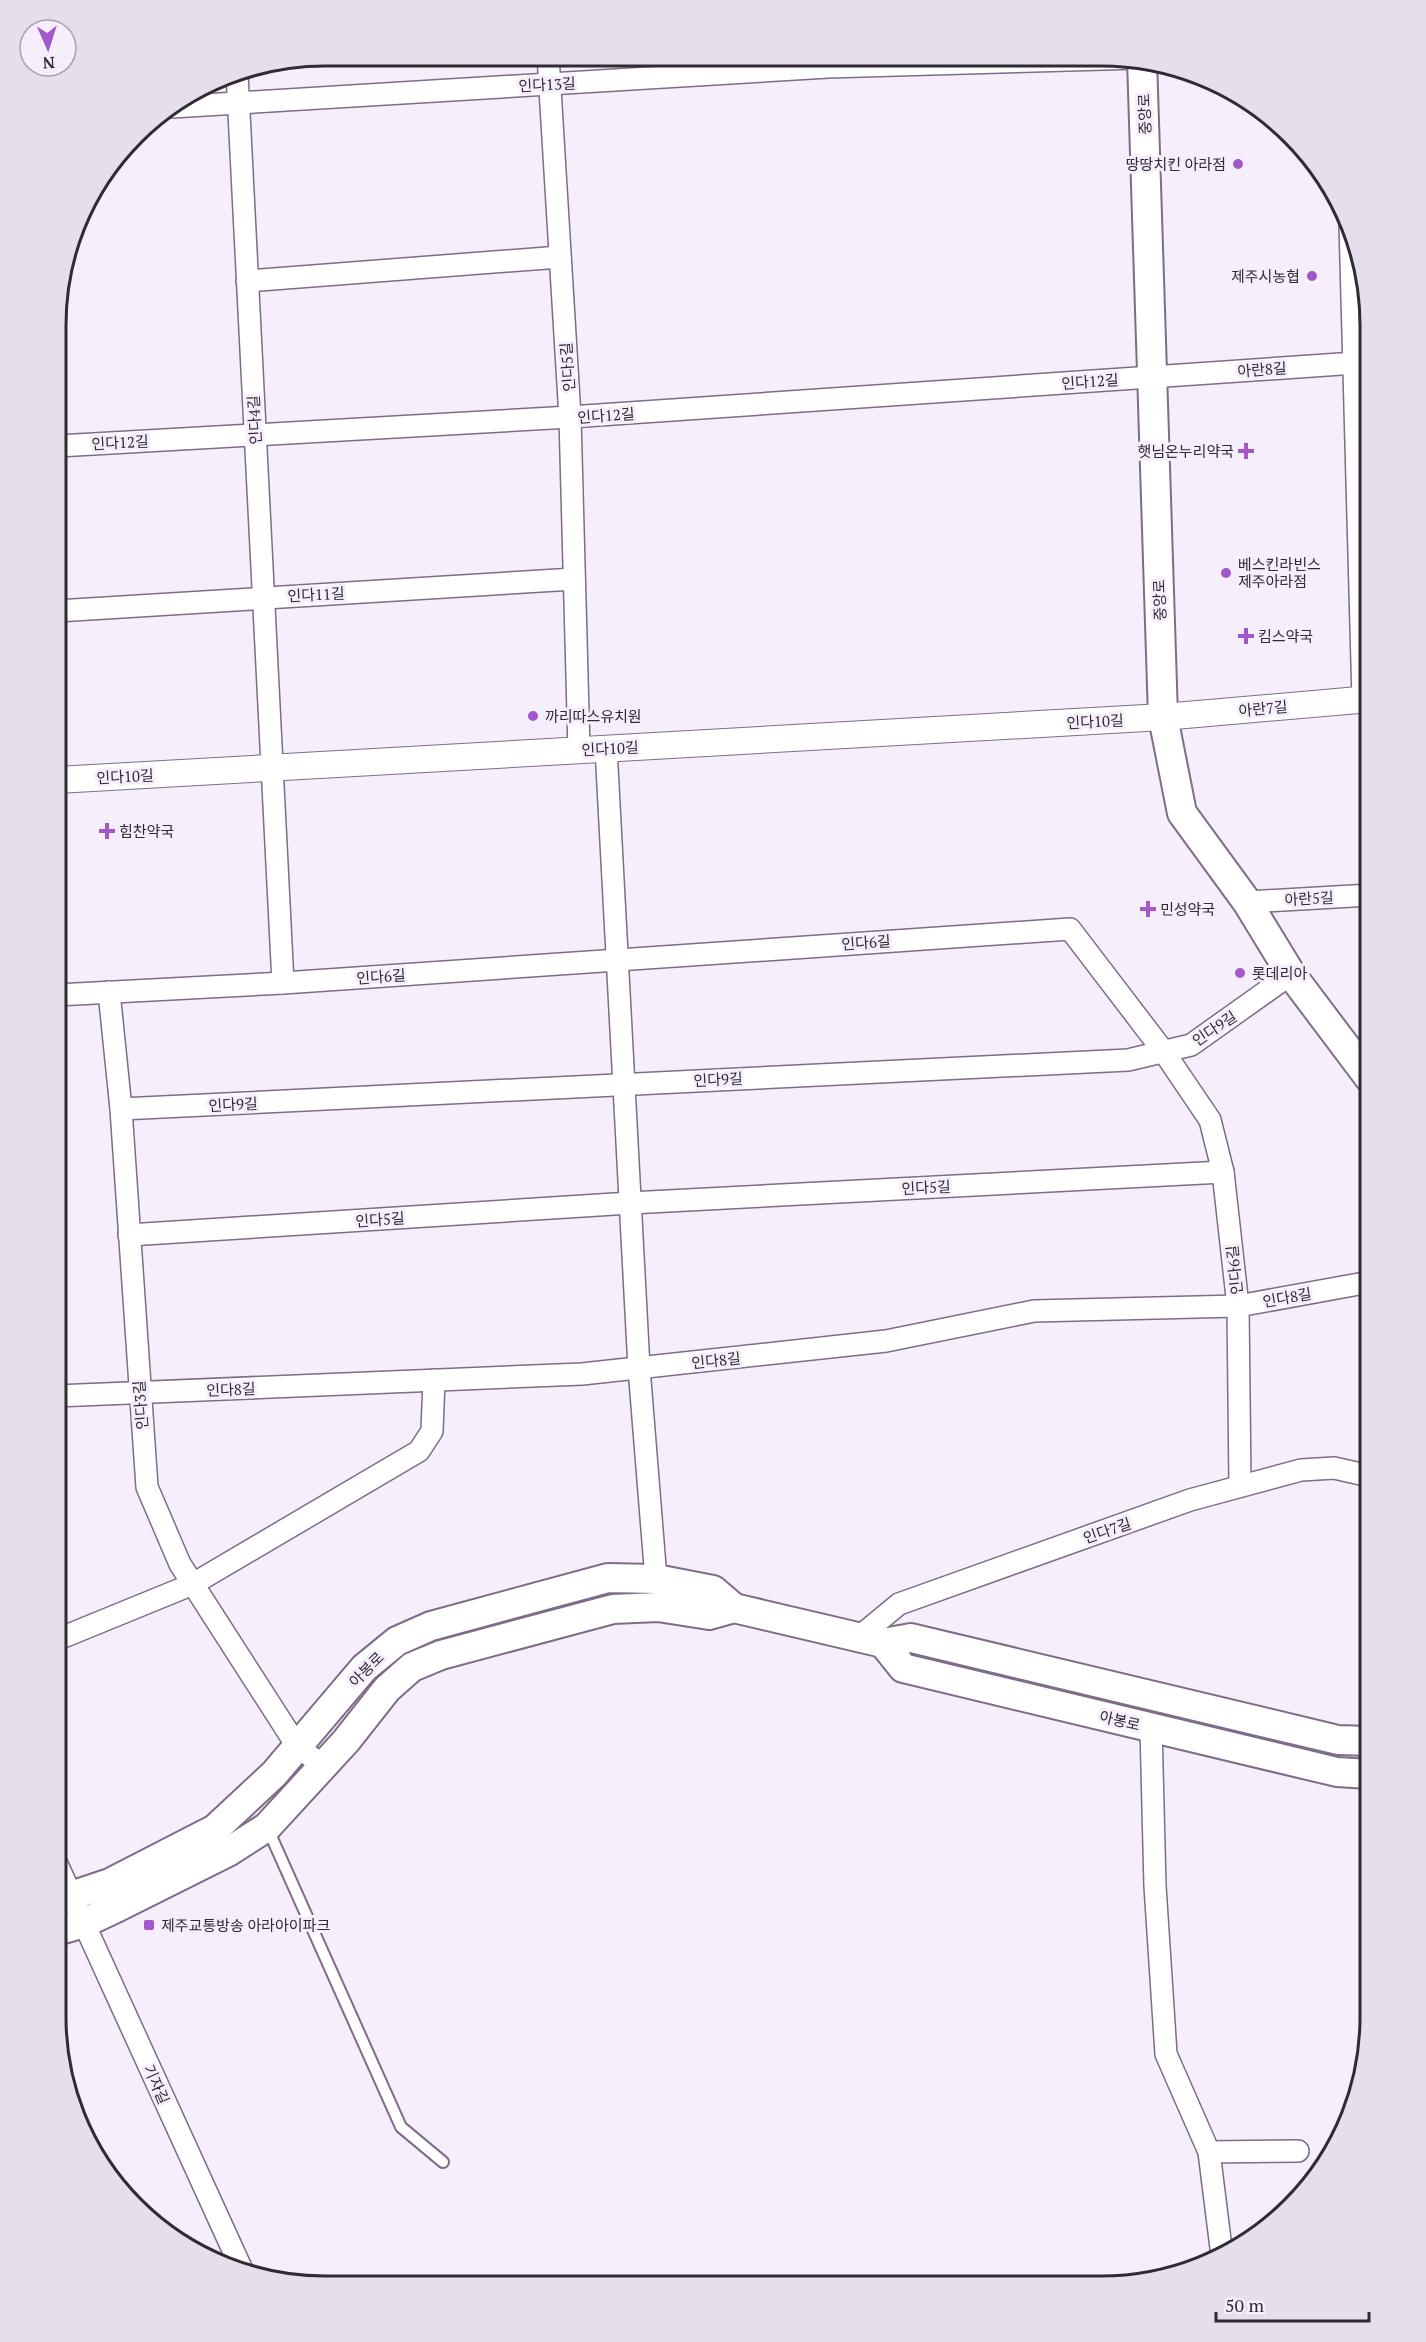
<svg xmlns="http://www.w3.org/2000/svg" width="1426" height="2342" viewBox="0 0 1426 2342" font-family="'PT Serif','Noto Sans KR',serif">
<rect width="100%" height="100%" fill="#f6eefb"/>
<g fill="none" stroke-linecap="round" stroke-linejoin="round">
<!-- service casing -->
<g stroke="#7e6c88" stroke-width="14">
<path id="service" d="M267,1827L401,2127L443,2162"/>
</g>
<!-- minor casing -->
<g stroke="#7e6c88" stroke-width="24">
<g id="minor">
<path d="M548,56L570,417L579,750"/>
<path d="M237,73L283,983"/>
<path d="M172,107L828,67L1139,58"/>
<path d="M1350,224L1363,700"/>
<path d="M247,281L560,257"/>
<path d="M58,446L570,417L1370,362"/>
<path d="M57,611L574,579"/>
<path d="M606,748L639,1368L656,1579"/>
<path d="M1247,902L1370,895"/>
<path d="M109,992L121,1109L147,1487L180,1564L297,1746L323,1766"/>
<path d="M57,995L283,983L1070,929L1164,1052L1210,1120L1223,1172L1238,1306L1240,1486"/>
<path d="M121,1109L1128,1060L1191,1045L1291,974"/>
<path d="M129,1235L630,1203L1223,1172"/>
<path d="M56,1396L582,1374L886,1341L1034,1311L1238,1306L1370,1282"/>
<path d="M859,1637L899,1604L1190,1500L1301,1470L1334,1468L1370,1476"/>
<path d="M56,1640L193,1584L419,1451L432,1431L434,1380"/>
<path d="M1151,1728L1155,1886L1166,2054L1209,2152L1222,2256"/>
<path d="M56,1862L243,2272"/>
<path d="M1209,2152L1298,2151"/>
</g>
</g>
<!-- tertiary casing -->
<g stroke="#7e6c88" stroke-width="28">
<path id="tertiary" d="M57,780L1163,717L1370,699"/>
</g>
<!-- secondary casing -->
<g stroke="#7e6c88" stroke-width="32">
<g id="secondary">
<path d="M1142,59L1163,717L1182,813L1247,902L1291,974L1370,1079"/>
<path d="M883,1643L903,1668L1337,1772L1370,1774"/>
<path d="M56,1901L110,1883L215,1829L274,1774L364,1668L397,1641L431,1626L608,1578L656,1579L713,1590L734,1608L883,1643L911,1638L1338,1740L1370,1741"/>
<path d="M56,1931L84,1923L118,1907L228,1852L267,1827L346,1741L387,1689L412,1667L441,1655L613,1609L658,1607L709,1615L734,1608"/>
</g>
</g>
<!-- service -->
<use href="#service" stroke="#fff" stroke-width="10"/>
<!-- minor -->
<use href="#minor" stroke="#fff" stroke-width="21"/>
<!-- tertiary -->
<use href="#tertiary" stroke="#fff" stroke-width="26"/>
<!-- secondary -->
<use href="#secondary" stroke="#fff" stroke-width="28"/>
</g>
<!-- markers -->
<g fill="#a357ca" stroke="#f6eefb" stroke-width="2">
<circle cx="1238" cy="164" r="6"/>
<circle cx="1312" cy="276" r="6"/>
<path d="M1243 442h6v6h6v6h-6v6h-6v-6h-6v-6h6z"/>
<circle cx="1226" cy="573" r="6"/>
<path d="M1243 627h6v6h6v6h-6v6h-6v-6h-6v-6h6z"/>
<circle cx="533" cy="716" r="6"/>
<path d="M104 822h6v6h6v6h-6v6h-6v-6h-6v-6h6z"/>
<path d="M1145 900h6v6h6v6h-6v6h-6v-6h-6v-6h6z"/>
<circle cx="1240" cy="973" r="6"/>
<rect x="143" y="1919" width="12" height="12" rx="3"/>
</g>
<g text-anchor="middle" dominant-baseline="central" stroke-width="6" stroke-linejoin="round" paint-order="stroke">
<!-- street labels -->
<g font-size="15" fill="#312a35" stroke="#f6eefb">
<text transform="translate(547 84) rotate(-3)">인다13길</text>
<text transform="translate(1144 114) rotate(-92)">중앙로</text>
<text transform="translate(567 367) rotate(-94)">인다5길</text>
<text transform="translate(1262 369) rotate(-4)">아란8길</text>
<text transform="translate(1090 381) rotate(-4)">인다12길</text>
<text transform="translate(606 415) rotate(-4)">인다12길</text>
<text transform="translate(254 420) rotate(-93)">인다4길</text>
<text transform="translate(120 442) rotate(-3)">인다12길</text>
<text transform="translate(316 594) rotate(-3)">인다11길</text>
<text transform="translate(1159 600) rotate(-92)">중앙로</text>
<text transform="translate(1263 708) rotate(-5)">아란7길</text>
<text transform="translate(1095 721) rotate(-3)">인다10길</text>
<text transform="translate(610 748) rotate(-3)">인다10길</text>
<text transform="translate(125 776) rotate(-3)">인다10길</text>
<text transform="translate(1309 898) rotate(-3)">아란5길</text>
<text transform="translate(866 942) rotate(-4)">인다6길</text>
<text transform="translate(381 976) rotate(-4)">인다6길</text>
<text transform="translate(1214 1028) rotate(-34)">인다9길</text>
<text transform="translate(718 1079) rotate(-3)">인다9길</text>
<text transform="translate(233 1104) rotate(-3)">인다9길</text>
<text transform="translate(926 1187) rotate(-3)">인다5길</text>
<text transform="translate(380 1219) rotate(-4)">인다5길</text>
<text transform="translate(1234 1270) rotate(-96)">인다6길</text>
<text transform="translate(1287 1297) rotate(-10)">인다8길</text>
<text transform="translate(716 1360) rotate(-6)">인다8길</text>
<text transform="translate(231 1389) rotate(-2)">인다8길</text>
<text transform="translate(140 1405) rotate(-94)">인다3길</text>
<text transform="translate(1107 1530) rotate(-19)">인다7길</text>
<text transform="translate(366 1669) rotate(-45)">아봉로</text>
<text transform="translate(1120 1720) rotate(13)">아봉로</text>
<text transform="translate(157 2084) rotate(66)">기자길</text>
</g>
<!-- poi labels -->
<g font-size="15" fill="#312a35" stroke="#f6eefb" text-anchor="start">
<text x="1226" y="164" text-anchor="end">땅땅치킨 아라점</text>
<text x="1300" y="276" text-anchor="end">제주시농협</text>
<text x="1234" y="451" text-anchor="end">햇님온누리약국</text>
<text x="1238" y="564">베스킨라빈스<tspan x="1238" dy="17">제주아라점</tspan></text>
<text x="1258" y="636">킴스약국</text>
<text x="545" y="716">까리따스유치원</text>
<text x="119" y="831">힘찬약국</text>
<text x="1160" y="909">민성약국</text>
<text x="1252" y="973">롯데리아</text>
<text x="161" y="1925">제주교통방송 아라아이파크</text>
</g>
</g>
<!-- crop -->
<path d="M0 0H1426V2342H0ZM325 66H1101A259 259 0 0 1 1360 325V2017A259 259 0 0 1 1101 2276H325A259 259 0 0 1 66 2017V325A259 259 0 0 1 325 66Z" fill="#e6deeb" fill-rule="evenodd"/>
<path fill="none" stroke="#312a35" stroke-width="3" d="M325 66H1101A259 259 0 0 1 1360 325V2017A259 259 0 0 1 1101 2276H325A259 259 0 0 1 66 2017V325A259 259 0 0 1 325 66Z"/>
<!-- north arrow -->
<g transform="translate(48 48) rotate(177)"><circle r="28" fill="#f6eefb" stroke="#a7a0ac" stroke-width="1.5"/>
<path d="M0-4.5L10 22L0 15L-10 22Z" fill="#a357ca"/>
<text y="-9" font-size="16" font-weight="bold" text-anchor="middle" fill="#312a35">N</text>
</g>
<!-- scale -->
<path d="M1216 2312v9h153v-9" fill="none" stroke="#312a35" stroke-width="3"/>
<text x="1225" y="2312" font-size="18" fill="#312a35" stroke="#f6eefb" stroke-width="4.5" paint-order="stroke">50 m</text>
</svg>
